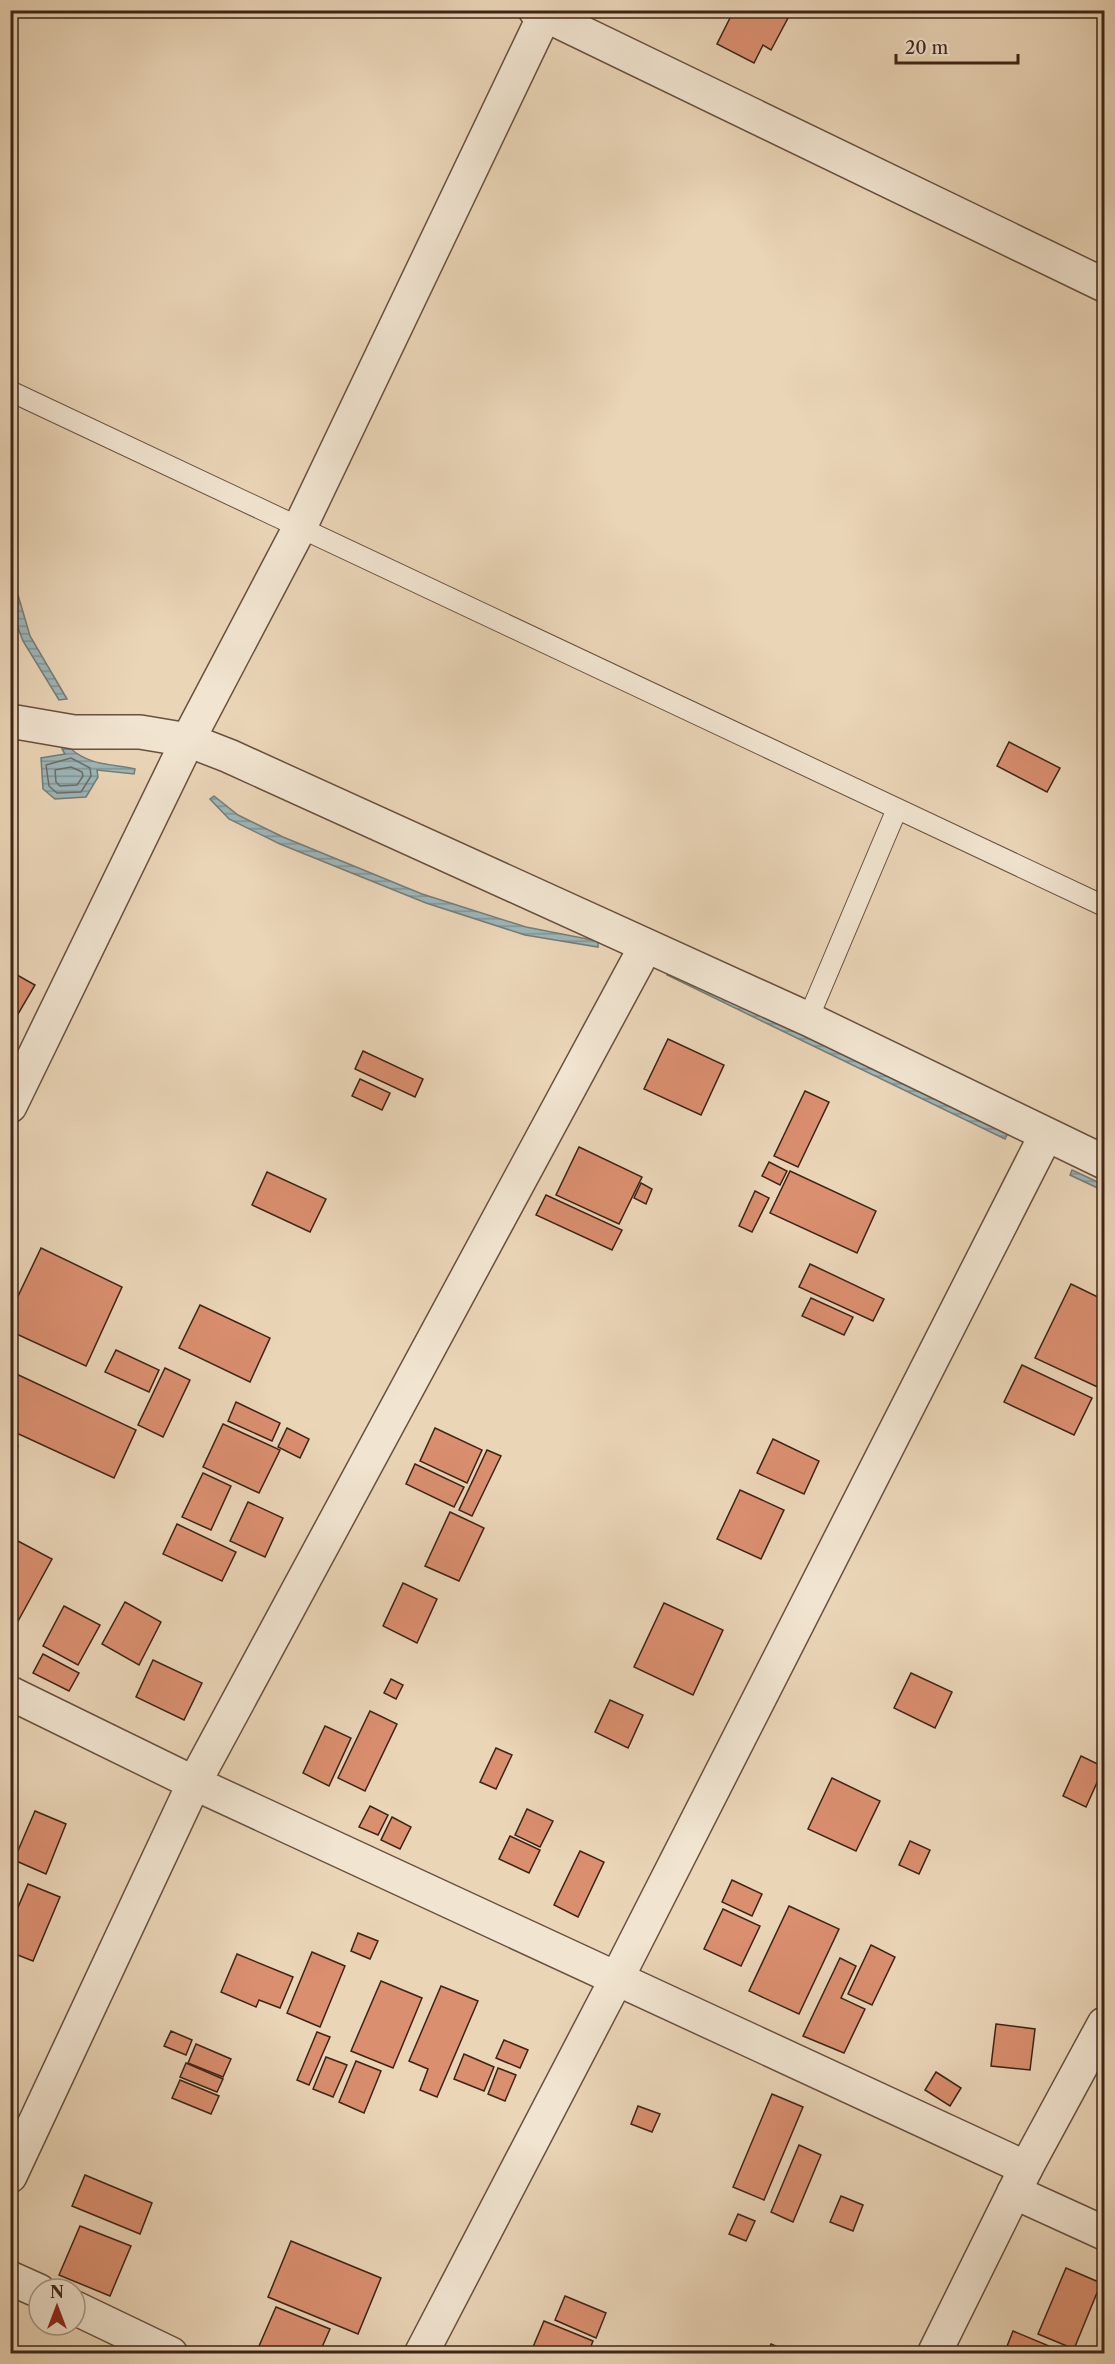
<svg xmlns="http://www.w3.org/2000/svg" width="1115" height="2364" viewBox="0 0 1115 2364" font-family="'Libre Caslon Text',serif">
<defs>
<pattern id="water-rules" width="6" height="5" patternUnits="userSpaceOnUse" patternTransform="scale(1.5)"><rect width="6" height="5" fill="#9cb6b9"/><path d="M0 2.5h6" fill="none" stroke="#819495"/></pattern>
</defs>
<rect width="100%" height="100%" fill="#ead5b7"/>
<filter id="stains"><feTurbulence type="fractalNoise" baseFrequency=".00333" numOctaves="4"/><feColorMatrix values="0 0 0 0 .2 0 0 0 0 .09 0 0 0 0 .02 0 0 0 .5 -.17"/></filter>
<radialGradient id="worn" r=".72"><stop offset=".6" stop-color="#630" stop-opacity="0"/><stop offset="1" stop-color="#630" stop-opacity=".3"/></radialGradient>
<!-- water -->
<g fill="url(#water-rules)" stroke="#767c78" stroke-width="1.5">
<path d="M11,571L30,636L67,699L59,700L23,641L11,609Z"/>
<path d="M62,749H71C89,765 111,764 135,769L134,774L97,770L98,777L86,797L55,799L43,789L41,758L65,754Z"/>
<path d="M214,796L238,815L283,837L422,894L526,927L598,941V947L525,935L426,903L280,844L229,819L210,799Z"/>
<path d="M669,971L1008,1133L1005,1139L667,975Z"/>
<path d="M1072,1170L1104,1185V1191L1070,1175Z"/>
</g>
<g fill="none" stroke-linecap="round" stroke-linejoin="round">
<!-- shore -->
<g stroke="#6d6d68" stroke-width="1.5">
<path d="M71,758L90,768L91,776L81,792L57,793L49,786L46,765Z"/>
<path d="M71,767L82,772L83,776L77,785L60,786L56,782L55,770Z"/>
</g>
</g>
<!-- building -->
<g fill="#da8f6f" stroke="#3e2417" stroke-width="1.5">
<path d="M734,10H775L788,18L771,50L763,45L754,63L717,44Z"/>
<path d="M1009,742L1060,768L1047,792L997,766Z"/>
<path d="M10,971L35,985L11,1026H10Z"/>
<path d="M668,1039L724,1065L701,1115L644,1089Z"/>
<path d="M363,1051L423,1079L415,1097L355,1069Z"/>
<path d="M360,1079L390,1093L382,1110L352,1096Z"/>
<path d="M805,1091L829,1102L798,1167L774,1156Z"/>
<path d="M579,1147L642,1177L619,1224L556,1195Z"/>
<path d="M769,1162L787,1171L780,1185L762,1176Z"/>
<path d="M790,1171L876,1211L857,1253L770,1213Z"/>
<path d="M267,1172L326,1199L310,1232L252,1205Z"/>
<path d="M641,1183L652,1189L646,1204L634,1198Z"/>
<path d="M755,1191L769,1198L752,1232L739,1226Z"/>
<path d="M546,1195L622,1230L612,1250L536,1215Z"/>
<path d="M41,1248L122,1287L86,1366L10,1331V1313Z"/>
<path d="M810,1264L884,1299L873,1321L799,1287Z"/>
<path d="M1071,1284L1104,1300V1390L1035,1358Z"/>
<path d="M811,1298L853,1317L844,1335L802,1316Z"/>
<path d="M200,1305L270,1338L250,1382L179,1348Z"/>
<path d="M116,1350L159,1370L149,1392L105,1372Z"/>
<path d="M1022,1365L1092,1398L1074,1435L1004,1402Z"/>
<path d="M165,1368L190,1380L163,1437L138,1425Z"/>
<path d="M10,1371L136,1430L114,1478L10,1430Z"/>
<path d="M236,1402L280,1423L272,1441L228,1421Z"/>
<path d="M223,1424L280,1450L259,1493L203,1467Z"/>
<path d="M287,1428L309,1439L300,1458L278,1447Z"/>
<path d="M435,1428L482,1450L467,1483L420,1461Z"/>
<path d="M773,1439L819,1461L804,1494L757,1473Z"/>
<path d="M10,1442L18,1446L10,1460Z"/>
<path d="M487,1450L501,1456L472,1516L459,1510Z"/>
<path d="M415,1464L464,1487L454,1507L406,1484Z"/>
<path d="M203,1473L231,1486L211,1530L182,1517Z"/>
<path d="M740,1490L784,1510L761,1559L717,1539Z"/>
<path d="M248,1502L283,1518L265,1557L230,1541Z"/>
<path d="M450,1512L484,1528L459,1581L425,1566Z"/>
<path d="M177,1524L236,1552L222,1581L163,1554Z"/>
<path d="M16,1540L52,1559L11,1634L10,1551Z"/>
<path d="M403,1583L437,1599L417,1643L383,1626Z"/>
<path d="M125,1602L161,1622L139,1665L102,1644Z"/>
<path d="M664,1603L723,1630L693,1695L634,1667Z"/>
<path d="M64,1606L100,1625L78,1665L43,1646Z"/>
<path d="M43,1654L79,1673L69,1691L33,1673Z"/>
<path d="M153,1660L202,1683L184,1720L136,1697Z"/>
<path d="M911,1673L952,1692L935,1728L894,1708Z"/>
<path d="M391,1679L403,1685L396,1699L384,1693Z"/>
<path d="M610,1700L643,1715L628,1748L595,1732Z"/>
<path d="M370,1711L397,1724L365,1791L338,1778Z"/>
<path d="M325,1726L351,1738L329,1786L303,1773Z"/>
<path d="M496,1748L512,1755L496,1789L480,1782Z"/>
<path d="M1081,1756L1104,1767L1086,1807L1063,1796Z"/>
<path d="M832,1778L880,1801L856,1851L808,1829Z"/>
<path d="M370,1806L388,1815L378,1835L359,1827Z"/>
<path d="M527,1809L553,1821L540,1847L515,1835Z"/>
<path d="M35,1811L66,1824L46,1874L14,1860Z"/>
<path d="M392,1817L411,1827L400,1849L381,1840Z"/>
<path d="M510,1836L540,1850L529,1873L499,1859Z"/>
<path d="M910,1841L930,1850L919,1874L899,1865Z"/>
<path d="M580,1851L604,1862L578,1917L554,1905Z"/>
<path d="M732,1880L762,1894L752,1916L722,1902Z"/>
<path d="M28,1884L60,1897L33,1961L10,1952V1926Z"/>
<path d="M789,1906L839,1929L799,2014L749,1991Z"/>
<path d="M723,1909L760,1926L741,1966L704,1949Z"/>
<path d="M358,1933L378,1941L370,1959L351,1951Z"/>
<path d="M871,1945L895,1957L872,2005L848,1994Z"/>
<path d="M312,1952L345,1966L320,2027L287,2013Z"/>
<path d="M237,1954L293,1977L280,2008L259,2000L256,2007L221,1992Z"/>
<path d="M840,1958L856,1966L841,1998L865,2009L844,2053L803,2036Z"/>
<path d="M381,1981L422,1998L393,2068L351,2051Z"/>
<path d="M441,1986L478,2001L437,2097L420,2090L428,2069L409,2061Z"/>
<path d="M996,2024L1035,2029L1030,2070L991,2066Z"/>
<path d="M171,2031L192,2040L186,2055L164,2046Z"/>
<path d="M317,2032L330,2037L309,2085L297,2080Z"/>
<path d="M504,2040L528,2050L520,2068L496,2058Z"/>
<path d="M196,2044L231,2059L223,2077L188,2063Z"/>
<path d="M464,2054L494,2067L484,2091L454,2079Z"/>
<path d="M326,2057L347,2065L333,2097L313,2089Z"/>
<path d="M356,2061L381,2071L364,2113L339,2102Z"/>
<path d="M186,2063L223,2079L217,2092L180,2077Z"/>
<path d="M498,2068L516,2075L505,2101L488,2094Z"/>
<path d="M936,2072L961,2088L950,2106L925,2090Z"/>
<path d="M180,2080L219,2096L211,2114L172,2098Z"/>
<path d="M772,2094L803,2107L764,2200L733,2187Z"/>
<path d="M638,2106L660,2114L652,2132L631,2124Z"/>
<path d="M799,2145L821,2155L793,2222L771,2212Z"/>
<path d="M85,2175L152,2203L140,2234L72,2206Z"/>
<path d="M841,2196L863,2205L853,2231L830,2222Z"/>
<path d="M738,2214L755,2221L746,2241L729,2234Z"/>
<path d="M80,2226L131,2246L110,2296L59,2275Z"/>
<path d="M291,2241L381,2278L358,2334L268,2297Z"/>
<path d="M1066,2268L1101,2283L1074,2349L1038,2334Z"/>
<path d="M565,2296L606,2313L596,2338L555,2320Z"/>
<path d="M276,2307L330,2329L319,2354L256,2353Z"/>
<path d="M544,2321L593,2341L588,2354H530Z"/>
<path d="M1013,2331L1068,2354H1004Z"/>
<path d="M771,2344L794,2354H767Z"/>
</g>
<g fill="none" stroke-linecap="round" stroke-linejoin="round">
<!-- service casing -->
<g stroke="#69503f" stroke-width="22">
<g id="service">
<path d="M10,391L1104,906"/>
<path d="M808,1019L897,809"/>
</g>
</g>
<!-- minor casing -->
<g stroke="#69503f" stroke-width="36">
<g id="minor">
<path d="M535,10L1104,285"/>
<path d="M10,721L74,732H140L188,740L229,756L808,1019L1104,1162"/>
<path d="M10,1106L188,740L300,527L545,14"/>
<path d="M10,1693L194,1783L1026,2168"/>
<path d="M10,2176L194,1783L646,946"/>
<path d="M1014,2192L1104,2233"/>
<path d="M10,2278L39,2291"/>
<path d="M75,2308L171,2354"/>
<path d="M421,2354L617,1978L1046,1135"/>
<path d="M934,2354L1026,2168L1104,2024"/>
</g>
</g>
<!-- service -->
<use href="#service" stroke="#f1e4d0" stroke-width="20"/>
<!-- minor -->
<use href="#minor" stroke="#f1e4d0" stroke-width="33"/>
</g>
<!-- margin -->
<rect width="1115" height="2364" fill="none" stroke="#ead5b7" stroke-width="36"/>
<rect x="12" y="12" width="1091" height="2340" fill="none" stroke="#3e2417" stroke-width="3"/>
<rect x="18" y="18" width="1079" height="2328" fill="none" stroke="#3e2417" stroke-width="1.5"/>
<!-- north arrow -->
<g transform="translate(57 2307)"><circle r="28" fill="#f1e4d0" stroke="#a99786" stroke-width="1.5"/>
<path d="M0-4.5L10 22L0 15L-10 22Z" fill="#8f2418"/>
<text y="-9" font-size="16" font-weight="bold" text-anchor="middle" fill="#3e2417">N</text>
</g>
<!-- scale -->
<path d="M896 54v9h122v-9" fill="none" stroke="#3e2417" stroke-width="3"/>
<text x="905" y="54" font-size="18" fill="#3e2417" stroke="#f1e4d0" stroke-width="4.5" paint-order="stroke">20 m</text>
<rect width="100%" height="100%" filter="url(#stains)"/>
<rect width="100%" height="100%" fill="url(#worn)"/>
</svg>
